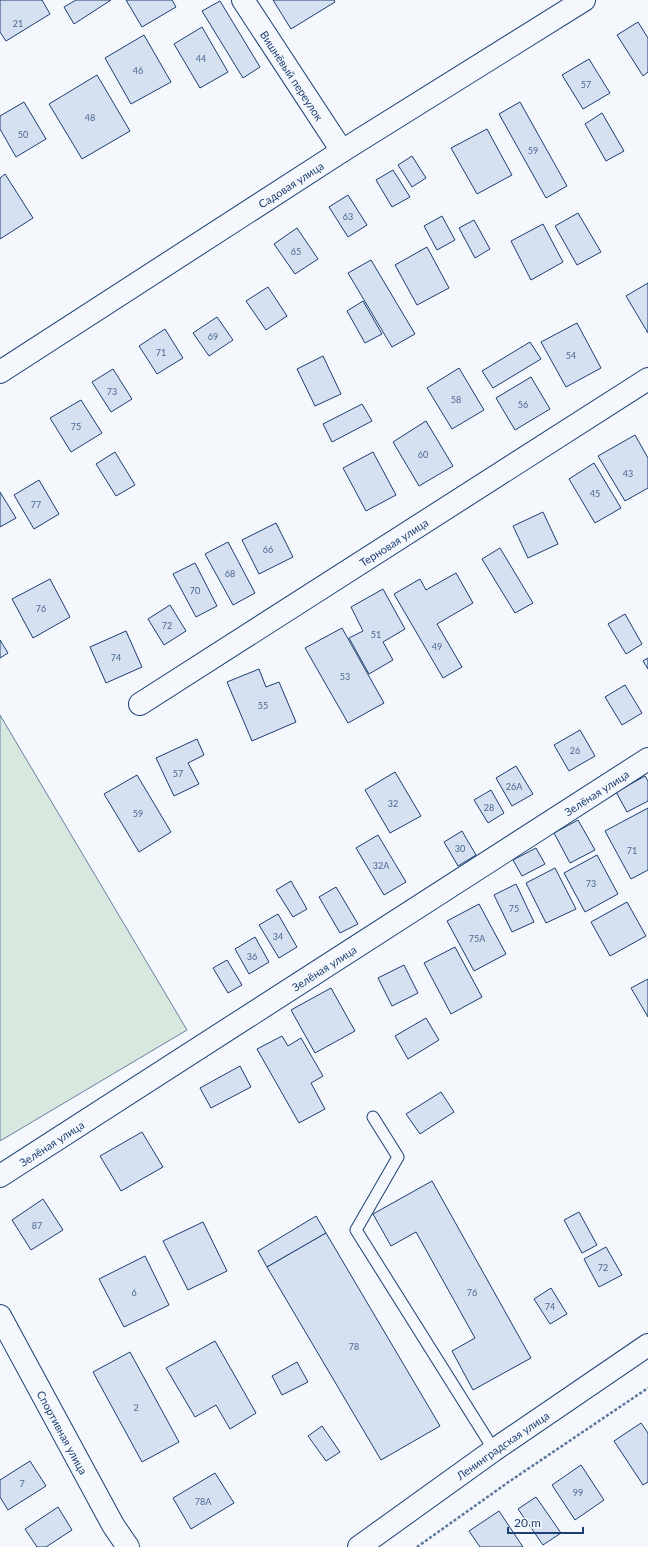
<svg xmlns="http://www.w3.org/2000/svg" width="648" height="1547" viewBox="0 0 648 1547" font-family="Lato,sans-serif">
<rect width="100%" height="100%" fill="#f4f7fb"/>
<!-- green -->
<path fill="#d7e8df" stroke="#687fa3" d="M0,715L187,1030L0,1141Z"/>
<!-- building -->
<g fill="#d5e0f0" stroke="#1d3f73">
<path d="M0,0H42L50,14L6,41L0,32Z"/>
<path d="M76,0H111L74,24L64,7Z"/>
<path d="M126,0H172L176,7L142,27Z"/>
<path d="M273,0H334L335,2L291,29Z"/>
<path d="M220,1L260,67L243,78L202,11Z"/>
<path d="M638,22L648,38V72L643,76L617,35Z"/>
<path d="M202,27L228,72L200,88L174,44Z"/>
<path d="M144,35L171,82L131,104L105,58Z"/>
<path d="M589,59L610,93L583,109L562,75Z"/>
<path d="M97,75L130,131L82,159L49,104Z"/>
<path d="M24,102L46,139L16,157L0,129V116Z"/>
<path d="M520,102L567,186L546,198L499,114Z"/>
<path d="M602,113L624,151L606,161L585,124Z"/>
<path d="M487,129L512,175L477,194L451,148Z"/>
<path d="M412,156L426,178L412,187L398,165Z"/>
<path d="M393,170L410,197L392,207L376,180Z"/>
<path d="M5,174L33,218L0,239V178Z"/>
<path d="M348,195L367,225L348,237L329,207Z"/>
<path d="M578,213L601,252L577,265L555,226Z"/>
<path d="M442,216L455,240L437,250L424,226Z"/>
<path d="M474,220L490,249L475,258L459,228Z"/>
<path d="M543,224L563,262L531,280L511,241Z"/>
<path d="M297,228L318,259L295,274L274,244Z"/>
<path d="M427,247L449,288L417,305L395,265Z"/>
<path d="M371,260L415,334L392,347L348,273Z"/>
<path d="M648,283V333L626,296Z"/>
<path d="M268,287L287,316L266,330L246,301Z"/>
<path d="M363,301L382,334L365,343L347,311Z"/>
<path d="M217,317L233,340L209,356L193,333Z"/>
<path d="M577,323L601,368L566,387L541,342Z"/>
<path d="M165,329L183,358L157,374L139,346Z"/>
<path d="M530,342L541,359L493,388L482,371Z"/>
<path d="M323,356L341,394L315,406L297,369Z"/>
<path d="M459,368L484,410L452,429L427,388Z"/>
<path d="M113,369L132,399L111,412L92,382Z"/>
<path d="M531,377L550,409L515,430L496,398Z"/>
<path d="M81,400L102,433L71,452L50,418Z"/>
<path d="M362,404L372,421L332,442L323,424Z"/>
<path d="M426,421L453,466L419,486L393,442Z"/>
<path d="M635,435L648,458V488L625,501L598,456Z"/>
<path d="M115,452L135,485L116,496L96,464Z"/>
<path d="M373,452L396,495L366,511L343,468Z"/>
<path d="M594,463L621,508L595,523L569,479Z"/>
<path d="M39,480L59,514L34,529L14,495Z"/>
<path d="M0,492L16,518L0,527Z"/>
<path d="M543,512L558,544L528,558L513,526Z"/>
<path d="M276,523L293,557L259,574L242,540Z"/>
<path d="M228,542L255,593L233,605L205,554Z"/>
<path d="M500,548L533,603L515,613L482,559Z"/>
<path d="M195,563L217,606L196,617L173,574Z"/>
<path d="M456,573L473,603L437,624L462,667L443,678L394,594L420,579L426,590Z"/>
<path d="M50,579L70,617L33,638L12,599Z"/>
<path d="M383,589L405,629L383,642L393,660L369,674L349,638L363,631L351,607Z"/>
<path d="M170,605L186,631L164,645L148,619Z"/>
<path d="M625,614L642,644L626,654L608,624Z"/>
<path d="M342,628L384,703L348,723L305,648Z"/>
<path d="M126,631L142,667L106,683L90,647Z"/>
<path d="M0,640L8,653L0,658Z"/>
<path d="M648,658V669L643,661Z"/>
<path d="M259,669L266,687L279,682L296,722L252,741L227,682Z"/>
<path d="M625,685L642,713L622,725L605,697Z"/>
<path d="M580,730L595,756L569,771L554,745Z"/>
<path d="M197,739L204,755L188,763L199,784L174,796L156,758Z"/>
<path d="M516,766L533,794L512,806L496,778Z"/>
<path d="M395,772L421,816L390,833L365,790Z"/>
<path d="M137,775L171,832L139,852L104,794Z"/>
<path d="M645,776L648,781V801L627,812L616,792Z"/>
<path d="M491,790L504,813L488,823L474,800Z"/>
<path d="M648,808V870L631,879L605,831Z"/>
<path d="M578,820L595,850L570,863L554,833Z"/>
<path d="M462,831L476,855L458,866L444,842Z"/>
<path d="M378,835L406,882L384,895L356,848Z"/>
<path d="M536,848L545,864L522,876L513,860Z"/>
<path d="M597,855L618,894L585,912L564,873Z"/>
<path d="M555,868L576,909L546,923L526,883Z"/>
<path d="M291,881L307,909L293,917L276,890Z"/>
<path d="M516,884L534,922L512,932L494,895Z"/>
<path d="M336,887L358,924L340,933L319,897Z"/>
<path d="M627,902L646,936L610,956L591,922Z"/>
<path d="M479,904L506,954L474,971L447,921Z"/>
<path d="M278,914L297,947L279,958L259,925Z"/>
<path d="M255,937L269,962L249,974L235,949Z"/>
<path d="M455,947L482,997L451,1014L424,963Z"/>
<path d="M227,960L242,985L228,993L213,968Z"/>
<path d="M404,965L418,993L392,1006L378,978Z"/>
<path d="M648,979V1017L631,988Z"/>
<path d="M331,988L355,1031L315,1053L291,1010Z"/>
<path d="M426,1018L439,1040L408,1059L395,1036Z"/>
<path d="M282,1036L288,1046L301,1038L323,1076L311,1083L325,1109L299,1123L257,1049Z"/>
<path d="M240,1066L251,1087L211,1108L200,1088Z"/>
<path d="M441,1092L454,1112L420,1134L406,1114Z"/>
<path d="M142,1132L163,1167L121,1191L100,1156Z"/>
<path d="M432,1181L531,1358L473,1390L452,1351L475,1338L416,1232L391,1246L373,1214Z"/>
<path d="M43,1199L63,1230L31,1250L12,1220Z"/>
<path d="M579,1212L597,1245L582,1253L564,1220Z"/>
<path d="M316,1216L326,1233L267,1267L258,1251Z"/>
<path d="M203,1222L227,1271L188,1290L163,1241Z"/>
<path d="M326,1233L440,1426L381,1460L267,1267Z"/>
<path d="M606,1247L622,1275L599,1287L584,1259Z"/>
<path d="M145,1256L169,1305L124,1327L99,1279Z"/>
<path d="M551,1288L567,1314L550,1324L534,1299Z"/>
<path d="M215,1341L256,1413L230,1429L216,1405L195,1417L166,1368Z"/>
<path d="M130,1352L179,1442L142,1462L93,1372Z"/>
<path d="M297,1362L308,1382L282,1395L272,1376Z"/>
<path d="M641,1423L648,1433V1482L643,1485L614,1441Z"/>
<path d="M322,1426L340,1452L326,1461L308,1436Z"/>
<path d="M30,1461L46,1486L8,1510L0,1497V1480Z"/>
<path d="M581,1465L604,1500L575,1520L552,1485Z"/>
<path d="M215,1473L234,1503L191,1529L173,1498Z"/>
<path d="M536,1497L561,1533L543,1545L518,1509Z"/>
<path d="M58,1507L72,1530L46,1547H37L25,1529Z"/>
<path d="M499,1511L523,1547H480L469,1531Z"/>
</g>
<g fill="none" stroke-linecap="round" stroke-linejoin="round">
<!-- lane casing -->
<g stroke="#1d3f73" stroke-width="13">
<path id="lane" d="M373,1117L398,1157L356,1230L494,1450"/>
</g>
<!-- street casing -->
<g stroke="#1d3f73" stroke-width="24">
<g id="street">
<path id="s1" d="M243,0L342,151"/>
<path id="s2" d="M0,372L342,151L584,0"/>
<path id="s3" d="M140,704L648,379"/>
<path id="s4" d="M0,1176L648,759"/>
<path id="s5" d="M0,1316L113,1525L128,1547"/>
<path id="s6" d="M359,1547L494,1450L648,1345"/>
</g>
</g>
<!-- path -->
<path stroke="#5e769c" stroke-width="2.5" stroke-dasharray="3 2" stroke-linecap="butt" d="M417,1547L510,1481L648,1388"/>
<!-- lane -->
<use href="#lane" stroke="#f4f7fb" stroke-width="11"/>
<!-- street -->
<use href="#street" stroke="#f4f7fb" stroke-width="22"/>
</g>
<g text-anchor="middle" dominant-baseline="central" stroke-width="3" stroke-linejoin="round" paint-order="stroke">
<!-- number labels -->
<g font-size="9" fill="#4b6792">
<text x="18" y="23">21</text>
<text x="201" y="58">44</text>
<text x="138" y="70">46</text>
<text x="586" y="84">57</text>
<text x="90" y="117">48</text>
<text x="23" y="134">50</text>
<text x="533" y="150">59</text>
<text x="348" y="216">63</text>
<text x="296" y="251">65</text>
<text x="213" y="336">69</text>
<text x="161" y="352">71</text>
<text x="571" y="355">54</text>
<text x="112" y="391">73</text>
<text x="456" y="399">58</text>
<text x="523" y="404">56</text>
<text x="76" y="426">75</text>
<text x="423" y="454">60</text>
<text x="628" y="473">43</text>
<text x="595" y="493">45</text>
<text x="36" y="504">77</text>
<text x="268" y="549">66</text>
<text x="230" y="573">68</text>
<text x="195" y="590">70</text>
<text x="41" y="608">76</text>
<text x="167" y="625">72</text>
<text x="376" y="634">51</text>
<text x="437" y="646">49</text>
<text x="116" y="657">74</text>
<text x="345" y="676">53</text>
<text x="263" y="705">55</text>
<text x="575" y="750">26</text>
<text x="178" y="773">57</text>
<text x="514" y="786">26А</text>
<text x="393" y="803">32</text>
<text x="489" y="807">28</text>
<text x="138" y="813">59</text>
<text x="460" y="848">30</text>
<text x="632" y="850">71</text>
<text x="381" y="865">32А</text>
<text x="591" y="883">73</text>
<text x="514" y="908">75</text>
<text x="278" y="936">34</text>
<text x="477" y="938">75А</text>
<text x="252" y="956">36</text>
<text x="37" y="1225">87</text>
<text x="603" y="1267">72</text>
<text x="134" y="1292">6</text>
<text x="472" y="1292">76</text>
<text x="550" y="1306">74</text>
<text x="354" y="1346">78</text>
<text x="136" y="1407">2</text>
<text x="22" y="1483">7</text>
<text x="578" y="1492">99</text>
<text x="203" y="1501">78А</text>
</g>
<!-- street labels -->
<g font-size="11" fill="#1d3f73" stroke="#f4f7fb">
<text stroke="none"><textPath href="#s1" startOffset="90">Вишнёвый переулок</textPath></text>
<text stroke="none"><textPath href="#s2" startOffset="346">Садовая улица</textPath></text>
<text stroke="none"><textPath href="#s3" startOffset="301">Терновая улица</textPath></text>
<text stroke="none"><textPath href="#s4" startOffset="709">Зелёная улица</textPath></text>
<text stroke="none"><textPath href="#s4" startOffset="385">Зелёная улица</textPath></text>
<text stroke="none"><textPath href="#s4" startOffset="61">Зелёная улица</textPath></text>
<text stroke="none"><textPath href="#s5" startOffset="132">Спортивная улица</textPath></text>
<text stroke="none"><textPath href="#s6" startOffset="176">Ленинградская улица</textPath></text>
</g>
</g>
<!-- scale -->
<path d="M508 1527v6h75v-6" fill="none" stroke="#1d3f73" stroke-width="2"/>
<text x="514" y="1527" font-size="12" fill="#1d3f73" stroke="#f4f7fb" stroke-width="3" paint-order="stroke">20 m</text>
</svg>
